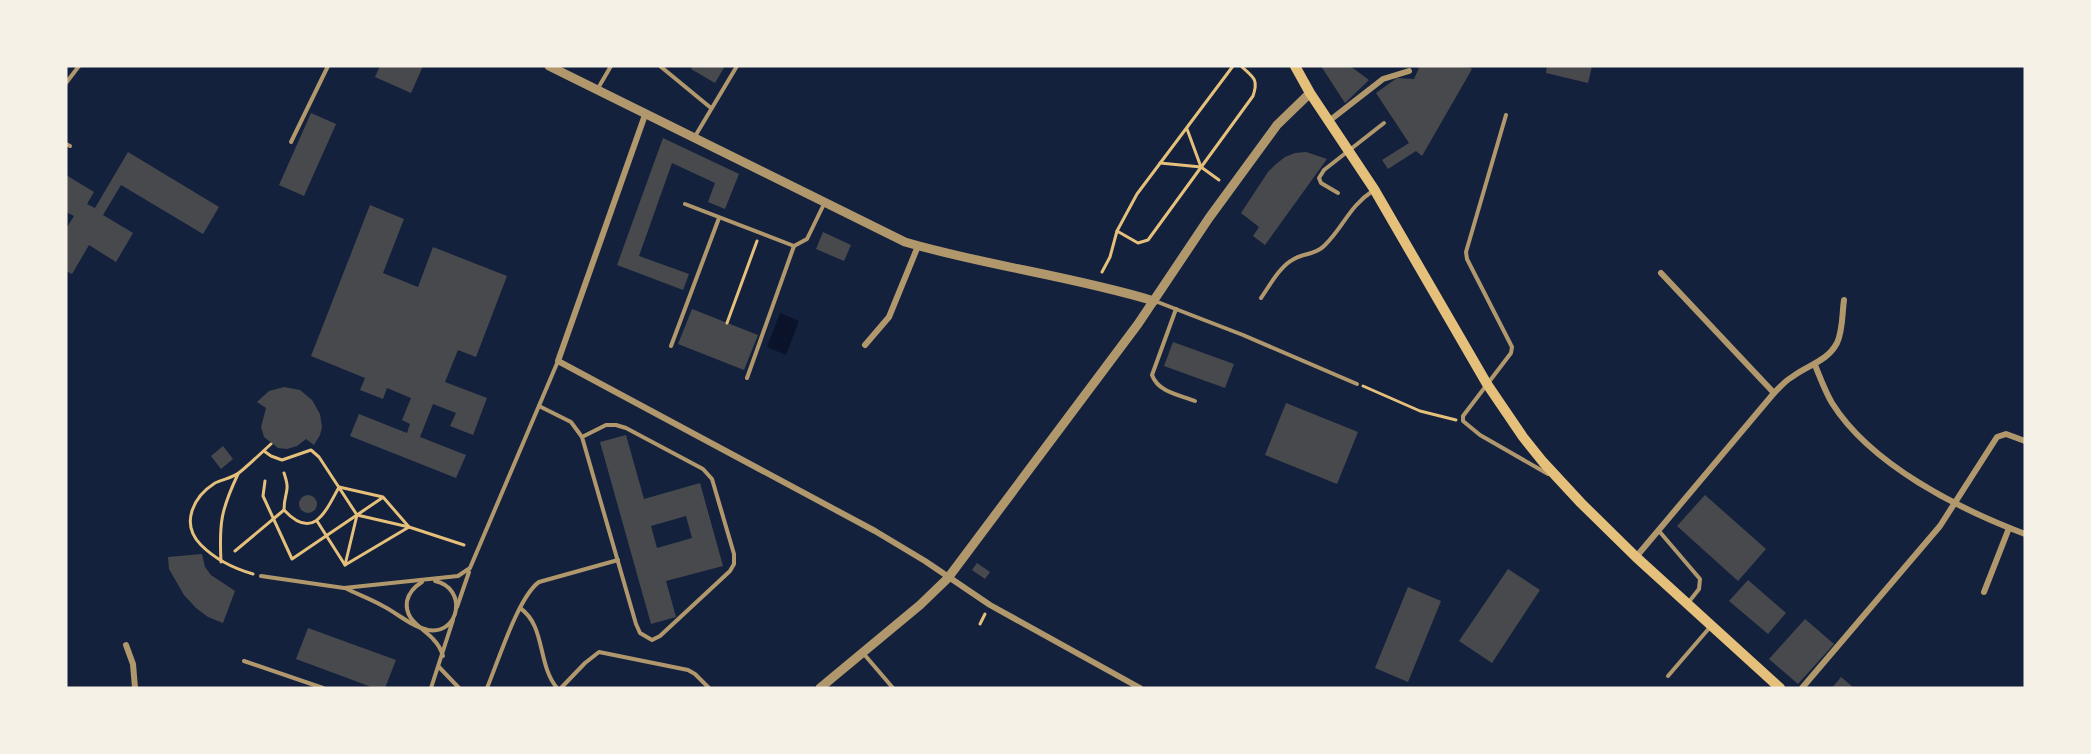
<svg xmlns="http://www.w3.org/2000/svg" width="2091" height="754" viewBox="0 0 2091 754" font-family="Jost,sans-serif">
<rect width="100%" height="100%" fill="#14213d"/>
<!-- water -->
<path fill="#0b132b" d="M780,313L799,321L786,355L767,347Z"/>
<!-- building -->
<g fill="#48494c" fill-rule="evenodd">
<path d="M380,66H423L411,93L375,77Z"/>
<path d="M693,66H725L715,83L691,69Z"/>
<path d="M1321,66H1350L1369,80L1345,103Z"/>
<path d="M1414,66H1467L1472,69L1422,156L1416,151L1388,169L1382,160L1409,143L1376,93L1397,78L1414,79L1419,68Z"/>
<path d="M1547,66H1592L1588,83L1546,73Z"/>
<path d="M311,113L336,124L304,196L279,185Z"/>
<path d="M663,138L739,174L725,209L708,202L715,183L672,163L639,256L689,274L683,290L617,265Z"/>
<path d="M128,152L219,207L203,234L121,185L103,215L133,233L116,262L89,245L72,274L66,271V229L74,216L66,212V175L94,192L87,204L95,208Z"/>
<path d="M1306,152L1327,159L1265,245L1253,236L1259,227L1241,213L1268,172L1276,164L1285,157L1295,153Z"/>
<path d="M370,205L404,219L383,273L418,287L433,247L507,276L476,357L458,350L445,382L487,398L473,435L450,426L456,413L433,404L420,437L466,455L456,478L350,436L359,414L407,433L410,424L402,420L411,398L387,388L383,399L360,390L365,378L311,356Z"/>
<path d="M823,232L851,245L844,261L816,249Z"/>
<path d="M692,309L758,335L744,370L678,344Z"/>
<path d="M1173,342L1234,364L1225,388L1164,366Z"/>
<path d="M284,387L300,390L312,400L320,414L322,427L320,435L314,445L306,439L297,446L287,449L278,448L264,437L261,427L266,408L257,402L269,391Z"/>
<path d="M1286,403L1358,432L1337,484L1265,455Z"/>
<path d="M626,435L644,499L700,483L723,566L666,581L676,617L651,624L600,442ZM686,516L692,538L657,548L651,526Z"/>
<path d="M223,446L233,459L221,469L211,456Z"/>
<path d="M1705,495L1766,549L1738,581L1677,526Z"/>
<circle cx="308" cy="504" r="9"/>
<path d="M202,554L205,567L211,575L235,591L223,623L208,617L196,608L184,595L169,569L168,557Z"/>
<path d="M977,563L990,572L985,579L972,570Z"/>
<path d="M1508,569L1540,590L1492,663L1459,641Z"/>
<path d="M1748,580L1786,613L1768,634L1729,601Z"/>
<path d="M1408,587L1441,601L1408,682L1375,668Z"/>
<path d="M1805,619L1834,644L1798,684L1769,659Z"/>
<path d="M308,628L396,660L385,688H374L296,659Z"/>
<path d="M1841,677L1854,688H1832Z"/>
</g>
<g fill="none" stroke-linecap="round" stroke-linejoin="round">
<!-- path -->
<g stroke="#e5c07b" stroke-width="3">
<path d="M1187,129L1201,167"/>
<path d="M1160,163L1201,167L1219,180"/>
<path d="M1117,231L1138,243L1148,240L1253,96C1259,79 1253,77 1241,66"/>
<path d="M1102,272L1110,257L1117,231L1137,194L1233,66"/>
<path d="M727,323L757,241"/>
<path d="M1363,386L1420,411L1456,420"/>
<path d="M264,451L271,456L282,460L311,450L319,457L357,515L345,565"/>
<path d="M284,473C291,493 284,491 284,510C313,541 325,513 339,487L383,497L409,527L345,565L317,521"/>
<path d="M265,481L263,496L292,559L382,498"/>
<path d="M357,515L409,527L464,545"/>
<path d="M235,551L284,510"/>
<path d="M221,562C219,523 221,510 238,474"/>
<path d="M253,574C232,568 216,560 201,545C180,524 193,497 215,483C223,479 233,478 240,472C251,463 261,453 271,444"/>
<path d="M980,624L985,614"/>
</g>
<!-- service -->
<g stroke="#b1986c" stroke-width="4">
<path d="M660,66L711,108"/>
<path d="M66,83L79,66"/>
<path d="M597,90L611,66"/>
<path d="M1506,115L1466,252L1467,259L1512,347L1511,353L1463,416V421L1480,435L1548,474"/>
<path d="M694,138L737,66"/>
<path d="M291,142L328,66"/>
<path d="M66,144L70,146"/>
<path d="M1338,193L1321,183L1319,178L1324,170L1384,123"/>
<path d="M685,204L794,246L807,239L824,204"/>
<path d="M1261,298C1270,285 1280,266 1294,259C1304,253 1315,255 1324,246C1344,227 1348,207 1374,190"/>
<path d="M1155,301L1243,335L1357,384"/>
<path d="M1176,309L1152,375C1158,392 1179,395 1195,401"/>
<path d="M671,346L719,218"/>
<path d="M747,378L794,246"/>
<path d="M539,406L571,422L582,437L636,624L640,633L652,640L660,636L730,571L734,564V554L712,479L703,469L626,428L616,425H606L582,437"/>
<path d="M1659,531L1700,579L1699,589L1688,603"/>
<path d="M261,576L344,588L458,576L470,568L558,361"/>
<path d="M422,582C414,587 409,592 407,601C404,620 422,627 433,639C438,644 441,649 443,656"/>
<path d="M345,588C357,594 371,599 383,606C397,613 412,627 428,630C460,635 468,588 435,581"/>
<path d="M457,607L469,572"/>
<path d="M520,608C546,626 537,664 557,688"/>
<path d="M863,653L893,688"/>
<path d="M244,661L323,688"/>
<path d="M439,667L459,688"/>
<path d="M1668,676L1711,626"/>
<path d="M431,688L453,620"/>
<path d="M487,688C498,662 518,597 539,582L618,560"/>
<path d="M561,688L585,663L599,652L688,670L695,674L709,688"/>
</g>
<!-- minor -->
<g stroke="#b1986c" stroke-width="6">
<path d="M645,115L558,361L875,531L925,561L990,605L1140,688"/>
<path d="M1329,121L1383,79L1409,71"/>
<path d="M1661,273L1774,393"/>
<path d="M865,345L889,317L918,246"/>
<path d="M1815,365C1820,377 1825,391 1832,403C1871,465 1959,509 2025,534"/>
<path d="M1636,557L1774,393C1780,387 1785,381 1792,377C1807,365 1827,362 1837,343C1843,330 1842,314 1844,300"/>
<path d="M1984,592L2009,528"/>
<path d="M126,645L133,664L135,688"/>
<path d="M1802,688L1940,526L1997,437L2006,434L2025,441"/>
</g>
<!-- tertiary -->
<g stroke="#b1986c" stroke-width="9">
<path d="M549,66L905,242C987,266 1072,276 1154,301"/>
<path d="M820,688L920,605L948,578L1138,324L1209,218L1277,125L1310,93"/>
</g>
<!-- primary -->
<path stroke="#e5c07b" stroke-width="10" d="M1295,66L1310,93L1374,189L1487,384L1523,437L1543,462L1581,503L1636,557L1780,688"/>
</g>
<!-- border -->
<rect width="2091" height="754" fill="none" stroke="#f6f1e7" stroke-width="135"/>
</svg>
